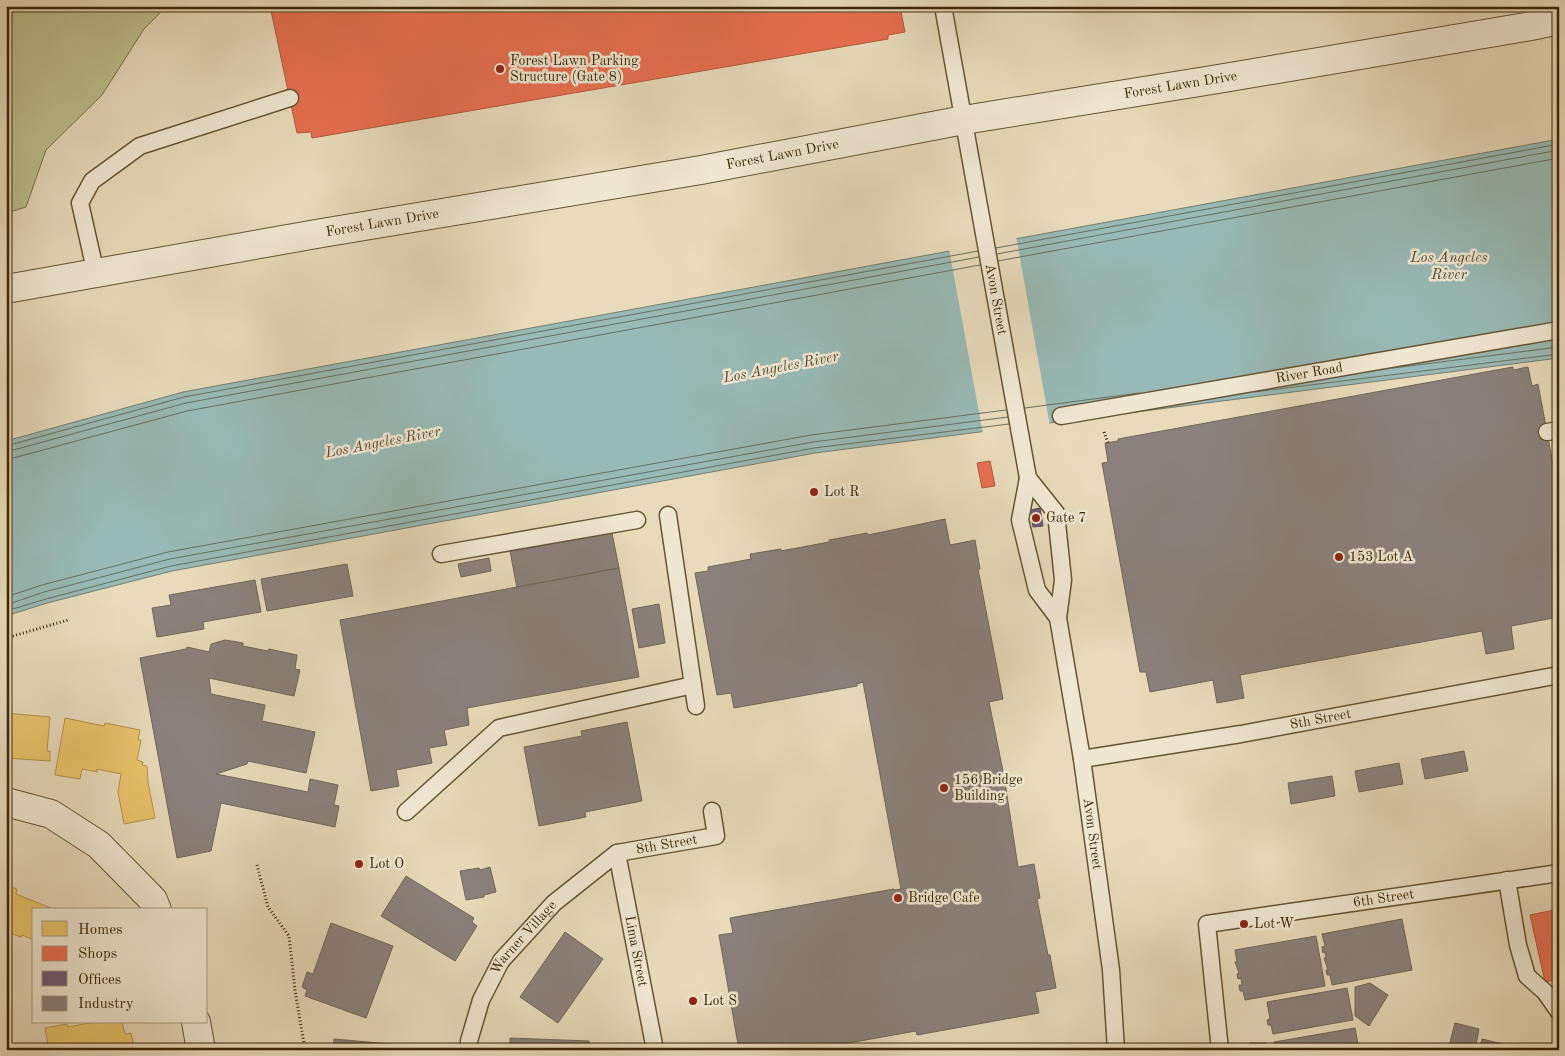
<svg xmlns="http://www.w3.org/2000/svg" width="1565" height="1056" viewBox="0 0 1565 1056" font-family="'Old Standard TT',serif">
<rect width="100%" height="100%" fill="#e8dabb"/>
<filter id="stains"><feTurbulence type="fractalNoise" baseFrequency=".004" numOctaves="4"/><feColorMatrix values="0 0 0 0 .2 0 0 0 0 .09 0 0 0 0 .02 0 0 0 .5 -.17"/></filter>
<radialGradient id="worn" r=".72"><stop offset=".6" stop-color="#630" stop-opacity="0"/><stop offset="1" stop-color="#630" stop-opacity=".3"/></radialGradient>
<!-- green -->
<path fill="#bcbe8c" stroke="#7c7248" d="M6,6H167L144,29L102,95L46,150L26,207L6,213Z"/>
<!-- water -->
<path fill="#98bab6" stroke="#737f6f" d="M1559,139V358L815,453L172,571L47,603L6,616V441L183,392Z"/>
<!-- pier -->
<path fill="#e8dabb" d="M1016,236L1050,426L983,434L949,249Z"/>
<!-- homes -->
<g fill="#e9c46a" stroke="#b5954c">
<path d="M6,713L50,717L47,751H50V761L6,758Z"/>
<path d="M65,718L104,726L105,723L140,730L138,740H141L137,760L143,762L142,765L147,766L148,782L155,818L124,824L118,792L121,774L97,769V772L82,769L80,779L55,775Z"/>
<path d="M6,885L17,889L16,894L51,908L50,910H34V940L22,935L21,937L12,934V931L6,929Z"/>
<path d="M95,1022H122L125,1034L131,1033L134,1047L129,1048V1050H49L45,1028L67,1024L68,1027Z"/>
</g>
<!-- shops -->
<g fill="#e76f51" stroke="#b3593a">
<path d="M270,6H900L905,32L888,35V39L312,138L311,132L297,133Z"/>
<path d="M990,461L995,486L982,488L977,463Z"/>
<path d="M1559,909V979L1545,982L1530,915Z"/>
</g>
<!-- offices -->
<path fill="#6d597a" stroke="#5e4a57" d="M1040,508L1043,526L1033,527L1030,510Z"/>
<!-- industry -->
<g fill="#8a817c" stroke="#726658">
<path d="M1513,367V370L1528,367L1532,386L1538,384L1547,432L1559,498V617L1511,626L1514,649L1486,654L1482,631L1240,675L1244,698L1217,703L1213,680L1150,692L1146,672H1140L1102,463L1108,462L1105,443L1118,441V439Z"/>
<path d="M1559,467V498L1554,468Z"/>
<path d="M945,519L950,545L975,540L980,569H978L1003,699L989,702L1004,776L1018,867L1034,864L1040,898L1037,899L1048,955H1050L1056,988L1035,992L1039,1013L917,1035L916,1031L809,1050H739L719,935L733,933L730,918L894,889V890L901,889L863,682L857,684V686L734,708L731,693L717,695L695,573L708,571V567L751,559L750,554L781,549V551L829,542V540L867,533L868,535Z"/>
<path d="M612,533L619,568L517,588L510,551Z"/>
<path d="M489,558L491,571L461,577L458,564Z"/>
<path d="M347,564L353,596L267,611L261,579Z"/>
<path d="M619,568L639,677L467,708L469,725L444,730L447,745L429,748L432,763L396,770L399,786L371,791L340,620Z"/>
<path d="M255,580L261,612L203,622L204,629L157,637L152,608L171,605L169,595Z"/>
<path d="M659,604L665,643L639,648L632,609Z"/>
<path d="M225,640L243,643V646L268,651L269,649L297,655L295,669L300,670L294,696L209,678L211,694L265,705L262,721L315,732L306,773L248,761L247,764L216,774L308,792L310,779L338,785L334,805L339,806L335,827L221,803L211,851L177,858L140,658L186,649L187,647L209,652L211,644Z"/>
<path d="M627,722L642,801L585,812L586,817L539,826L524,747L582,736L581,731Z"/>
<path d="M1464,751L1468,771L1425,779L1421,759Z"/>
<path d="M1399,763L1403,784L1359,792L1355,771Z"/>
<path d="M1332,776L1335,796L1291,804L1288,783Z"/>
<path d="M490,867L496,892L484,895V897L466,900L460,871L479,868L480,870Z"/>
<path d="M406,876L474,918L472,922L477,926L455,961L381,916Z"/>
<path d="M1402,919L1412,970L1332,985L1330,975H1327L1326,970H1328L1324,958H1326L1325,952L1323,953L1322,947L1325,946L1322,934Z"/>
<path d="M331,923L393,946L366,1018L305,996L307,990L302,987L307,972L313,974Z"/>
<path d="M565,932L603,959L558,1023L520,997Z"/>
<path d="M1316,936L1325,986L1245,1000L1243,991H1240L1239,985H1242L1241,978L1238,979L1237,974L1239,973L1235,962H1237L1235,950Z"/>
<path d="M1370,983L1388,995L1369,1026L1355,1016V987Z"/>
<path d="M1347,988L1353,1020L1273,1034L1271,1025H1268L1267,1020L1270,1019L1267,1002Z"/>
<path d="M1455,1023L1479,1029L1476,1045L1480,1046L1482,1039L1503,1044L1501,1050H1448Z"/>
<path d="M1355,1028L1359,1050H1275L1274,1042Z"/>
<path d="M510,1038L589,1041V1050H510Z"/>
<path d="M334,1039L413,1046V1050H333Z"/>
<path d="M1249,1043H1266V1050H1246V1048H1249Z"/>
</g>
<g fill="none" stroke-linecap="round" stroke-linejoin="round">
<!-- shore -->
<g stroke="#6a705e" stroke-width="1">
<path d="M996,248L1559,144"/>
<path d="M997,254L1559,150"/>
<path d="M998,261L1559,158"/>
<path d="M1393,368L1559,347"/>
<path d="M1254,392L1559,354"/>
<path d="M1025,408L1139,393"/>
<path d="M6,446L184,397L978,251"/>
<path d="M6,452L186,403L979,257"/>
<path d="M6,460L187,411L980,265"/>
<path d="M6,597L42,585L168,552L811,435L1006,410"/>
<path d="M6,605L44,592L170,559L813,442L1008,417"/>
<path d="M6,611L46,599L171,566L814,448L1009,424"/>
</g>
<!-- service casing -->
<g stroke="#665432" stroke-width="19">
<g id="service">
<path id="s1" d="M943,6L1028,478L1020,520L1037,590L1058,618"/>
<path d="M96,274L80,203L92,181L140,146L290,98"/>
<path id="s2" d="M1061,416L1559,330"/>
<path d="M1547,432L1559,430"/>
<path id="s3" d="M1028,478L1056,513L1063,580L1058,618L1082,759L1111,970L1116,1050"/>
<path d="M668,515L696,706"/>
<path d="M441,554L637,520"/>
<path id="s4" d="M1082,759L1241,734L1559,675"/>
<path d="M406,812L499,728L693,685"/>
<path id="s5" d="M617,853L655,1050"/>
<path d="M1507,880L1518,945L1527,976L1545,992L1559,1012"/>
<path id="s6" d="M468,1050L469,1041L481,1000L501,961L554,903L617,853L716,836L712,811"/>
<path id="s7" d="M1220,1050L1207,924L1559,873"/>
</g>
</g>
<!-- minor casing -->
<g stroke="#665432" stroke-width="30">
<g id="minor">
<path d="M6,802L51,814L99,845L153,900L157,910"/>
<path d="M196,1022L201,1050"/>
</g>
</g>
<!-- tertiary casing -->
<g stroke="#665432" stroke-width="30">
<g id="tertiary">
<path id="s8" d="M6,289L322,233L701,170L964,120L1218,79L1531,26L1559,20"/>
</g>
</g>
<!-- path -->
<g stroke="#3b2705" stroke-width="3" stroke-dasharray="1 2.5" stroke-linecap="butt">
<path d="M1104,432L1108,443"/>
<path d="M6,638L68,620"/>
<path d="M257,865L268,907L289,936L295,990L305,1050"/>
</g>
<!-- service -->
<use href="#service" stroke="#f0e7d3" stroke-width="16"/>
<!-- minor -->
<use href="#minor" stroke="#f0e7d3" stroke-width="28"/>
<!-- tertiary -->
<use href="#tertiary" stroke="#f0e7d3" stroke-width="28"/>
</g>
<!-- markers -->
<g fill="#8f2418" stroke="#f0e7d3" stroke-width="2">
<circle cx="500" cy="69" r="5"/>
<circle cx="814" cy="492" r="5"/>
<circle cx="1036" cy="518" r="5"/>
<circle cx="1339" cy="557" r="5"/>
<circle cx="944" cy="788" r="5"/>
<circle cx="359" cy="864" r="5"/>
<circle cx="898" cy="898" r="5"/>
<circle cx="1244" cy="924" r="5"/>
<circle cx="693" cy="1001" r="5"/>
</g>
<g text-anchor="middle" dominant-baseline="central" stroke-width="5" stroke-linejoin="round" paint-order="stroke">
<!-- poi labels -->
<g font-size="14" fill="#3b2705" stroke="#f0e7d3" text-anchor="start">
<text x="510" y="61">Forest Lawn Parking<tspan x="510" dy="16">Structure (Gate 8)</tspan></text>
<text x="824" y="492">Lot R</text>
<text x="1046" y="518">Gate 7</text>
<text x="1349" y="557">153 Lot A</text>
<text x="954" y="780">156 Bridge<tspan x="954" dy="16">Building</tspan></text>
<text x="369" y="864">Lot O</text>
<text x="908" y="898">Bridge Cafe</text>
<text x="1254" y="924">Lot W</text>
<text x="703" y="1001">Lot S</text>
</g>
<!-- street labels -->
<g font-size="14" fill="#3b2705" stroke="#f0e7d3">
<text stroke="none"><textPath href="#s8" startOffset="1192">Forest Lawn Drive</textPath></text>
<text stroke="none"><textPath href="#s8" startOffset="788">Forest Lawn Drive</textPath></text>
<text stroke="none"><textPath href="#s8" startOffset="382">Forest Lawn Drive</textPath></text>
<text stroke="none"><textPath href="#s1" startOffset="298">Avon Street</textPath></text>
<text stroke="none"><textPath href="#s2" startOffset="252">River Road</textPath></text>
<text stroke="none"><textPath href="#s4" startOffset="242">8th Street</textPath></text>
<text stroke="none"><textPath href="#s3" startOffset="369">Avon Street</textPath></text>
<text stroke="none"><textPath href="#s6" startOffset="305">8th Street</textPath></text>
<text stroke="none"><textPath href="#s7" startOffset="305">6th Street</textPath></text>
<text stroke="none"><textPath href="#s6" startOffset="128">Warner Village</textPath></text>
<text stroke="none"><textPath href="#s5" startOffset="100">Lima Street</textPath></text>
</g>
<!-- water labels -->
<g font-size="15" font-style="italic" fill="#524c31" stroke="#f0e7d3">
<text x="1449" y="258">Los Angeles<tspan x="1449" dy="17">River</tspan></text>
<text transform="translate(781 368) rotate(-11)">Los Angeles River</text>
<text transform="translate(383 443) rotate(-11)">Los Angeles River</text>
</g>
</g>
<!-- margin -->
<rect width="1565" height="1056" fill="none" stroke="#e8dabb" stroke-width="25"/>
<rect x="8" y="8" width="1550" height="1041" fill="none" stroke="#3b2705" stroke-width="2.5"/>
<rect x="12" y="12" width="1540" height="1031" fill="none" stroke="#3b2705"/>
<!-- legend -->
<rect x="32" y="908" width="175" height="115" fill="#f0e7d3" stroke="#a89a81"/>
<rect x="42" y="921" width="25" height="15" fill="#e9c46a" stroke="#a89a81"/>
<text x="78" y="934" font-size="15" fill="#3b2705">Homes</text>
<rect x="42" y="946" width="25" height="15" fill="#e76f51" stroke="#a89a81"/>
<text x="78" y="958" font-size="15" fill="#3b2705">Shops</text>
<rect x="42" y="971" width="25" height="15" fill="#6d597a" stroke="#a89a81"/>
<text x="78" y="984" font-size="15" fill="#3b2705">Offices</text>
<rect x="42" y="996" width="25" height="15" fill="#8a817c" stroke="#a89a81"/>
<text x="78" y="1008" font-size="15" fill="#3b2705">Industry</text>
<rect width="100%" height="100%" filter="url(#stains)"/>
<rect width="100%" height="100%" fill="url(#worn)"/>
</svg>
